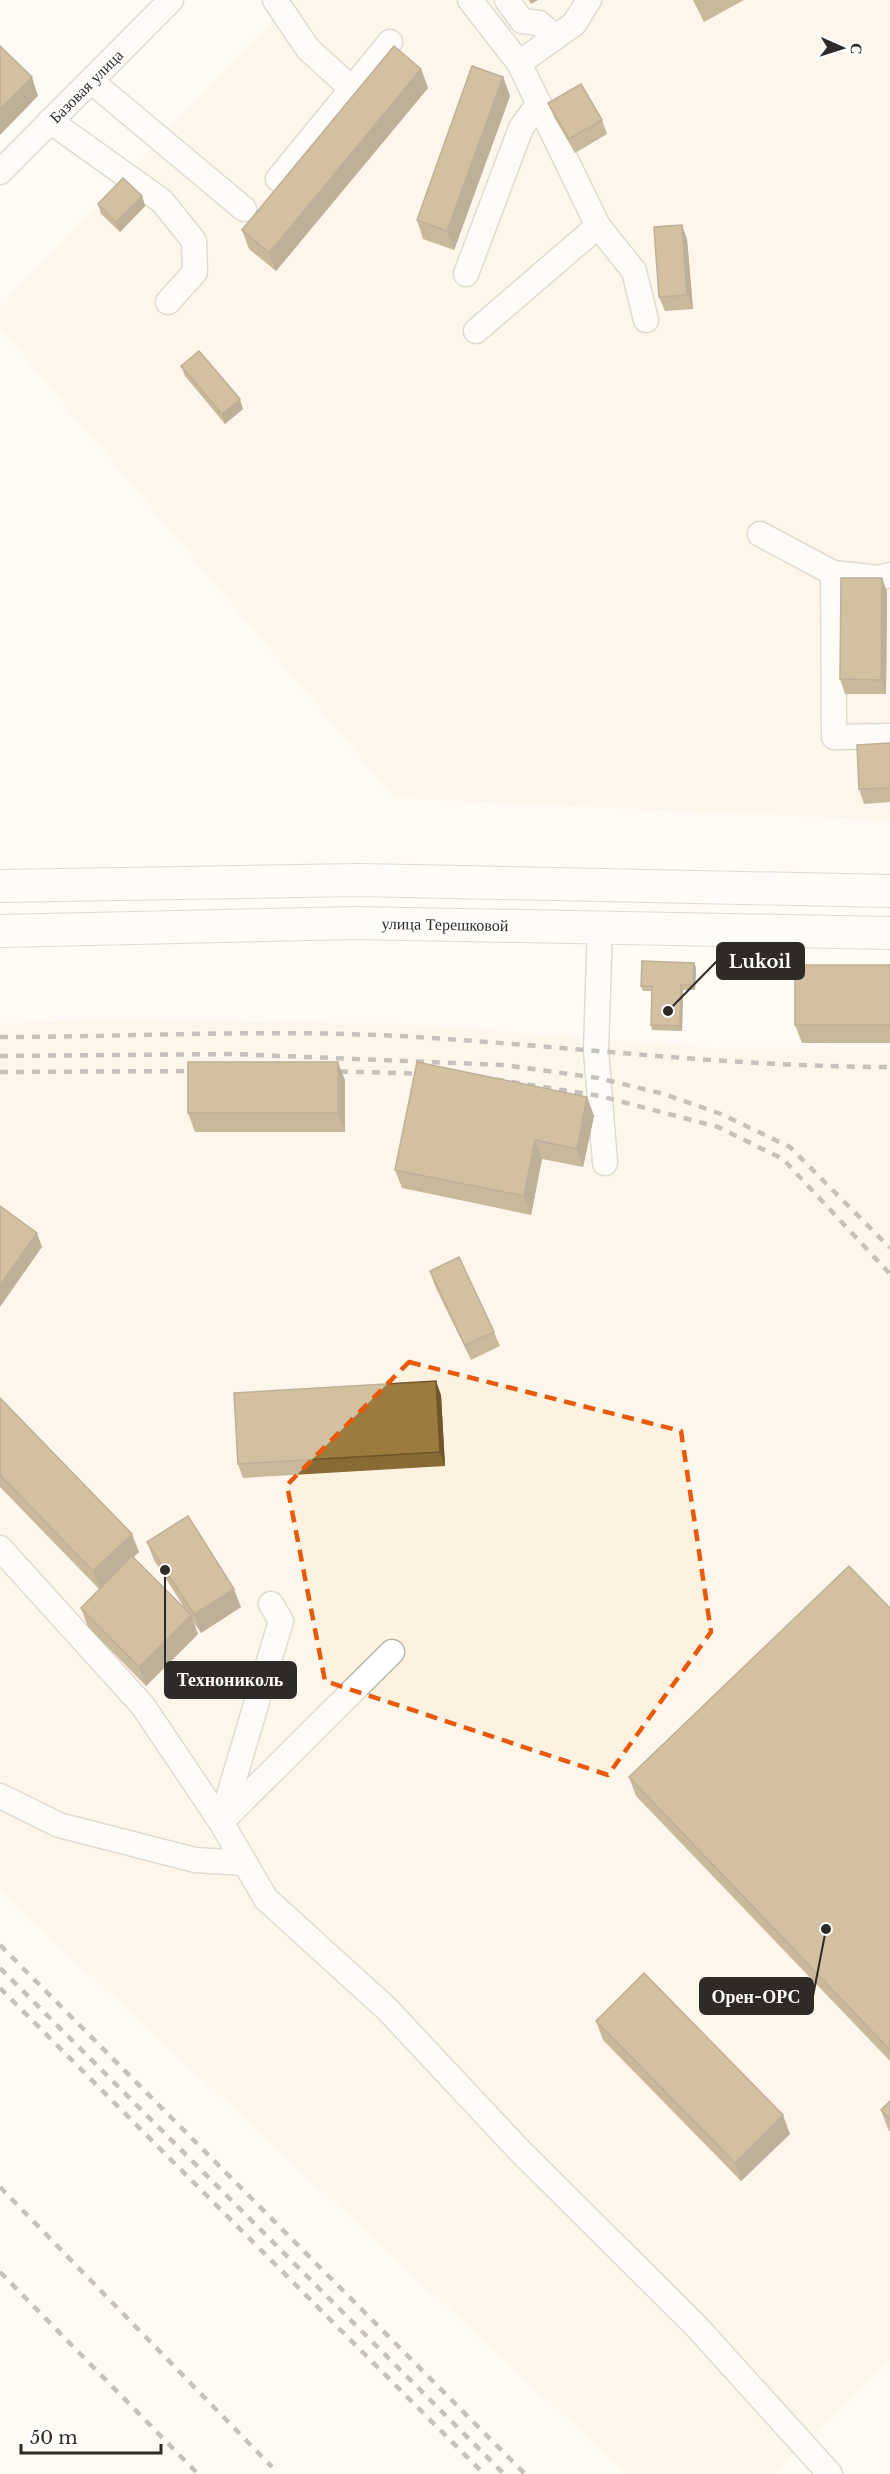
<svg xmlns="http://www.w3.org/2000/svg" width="890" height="2474" viewBox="0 0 890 2474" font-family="'Libre Baskerville',serif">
<rect width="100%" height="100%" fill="#fffaf3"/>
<!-- built -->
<g fill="#fdf2df">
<path d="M292,0H890V820L395,798L0,327V308Z"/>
<path d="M99,1020L404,1024L709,1048L890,1047V2360L773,2474H627L0,1891V1024Z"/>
</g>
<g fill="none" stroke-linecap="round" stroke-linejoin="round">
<!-- minor casing -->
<g stroke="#bbb5a9" stroke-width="27">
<g id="minor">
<path d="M275,0L308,49L351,88"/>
<path d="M470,0L519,63L598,226L634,271L646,320"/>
<path d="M507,0L522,21L539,23L555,37"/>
<path d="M519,63L574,24L589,0"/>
<path d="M91,81L244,209"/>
<path d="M50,121L162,201L194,241L195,272L168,302"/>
<path d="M0,172L171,0"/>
<path d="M278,179L390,42"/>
<path d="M466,274L521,128L539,103"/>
<path d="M476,331L598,226"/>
<path d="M760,534L833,573"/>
<path d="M890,575L879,578L833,573L834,737L890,736"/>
<path d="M600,927L596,1050L605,1163"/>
<path d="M0,1548L143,1706L221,1822L266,1899L387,2009L520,2151L696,2326L830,2474"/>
<path d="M271,1604L281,1621L221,1822L392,1652"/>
<path d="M0,1796L59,1825L195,1860L245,1863"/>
</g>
</g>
<!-- major casing -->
<g stroke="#bbb5a9" stroke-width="34">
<g id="major">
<path d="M0,886L359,880L890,891"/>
<path d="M0,931L355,923L890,933"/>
</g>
</g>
<!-- minor -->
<use href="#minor" stroke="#fff" stroke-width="24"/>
<!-- major -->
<use href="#major" stroke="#fff" stroke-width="32"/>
<!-- rail -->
<g stroke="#817d78" stroke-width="4.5" stroke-dasharray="8 8" stroke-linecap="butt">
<path d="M0,1037C133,1037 266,1029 398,1036C562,1045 726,1067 890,1067"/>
<path d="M0,1056L233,1054L504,1065L598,1078L664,1094L721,1114L790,1147L890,1248"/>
<path d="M324,1071L432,1074"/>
<path d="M0,1072L204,1071"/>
<path d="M480,1077L600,1096L718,1127L783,1159L890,1274"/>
<path d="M0,1945L525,2474"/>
<path d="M0,1968L504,2474"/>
<path d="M0,1988L484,2474"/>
<path d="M0,2187L272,2467"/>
<path d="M0,2272L198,2474"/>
</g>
</g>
<!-- wall -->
<g fill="#876a34">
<path d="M693,0H744L704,22Z"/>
<path d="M421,69L428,88L276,271L249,249L242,230Z"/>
<path d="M503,77L510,96L454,250L423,239L417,220Z"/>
<path d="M548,103L602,120L607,134L575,153L554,117Z"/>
<path d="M142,196L145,206L120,232L101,214L98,204Z"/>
<path d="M687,239L693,309L665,311L659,297Z"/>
<path d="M181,366L243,409L225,424L185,376Z"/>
<path d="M882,578L887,592L886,694H845L840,679Z"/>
<path d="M890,743V802L864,804L859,789Z"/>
<path d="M694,963L696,968L695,990H683L682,1031L652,1030L651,1025L652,991H643L641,986Z"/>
<path d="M890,965V1043H802L795,1025Z"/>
<path d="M345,1080V1132H195L188,1113Z"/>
<path d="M587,1097L594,1116L583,1167L542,1159L531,1215L402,1188L395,1170Z"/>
<path d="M430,1271L494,1332L500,1346L471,1360L435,1286Z"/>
<path d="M441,1395L445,1466L243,1478L238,1464Z"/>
<path d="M0,1398L139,1552L133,1557L187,1612L154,1560L147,1542L241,1607L201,1633L192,1620L198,1634L146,1686L88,1627L81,1608L99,1589L0,1487Z"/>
<path d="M890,1608V2061L636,1796L629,1777Z"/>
<path d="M596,2021L790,2134L741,2181L603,2040Z"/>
<path d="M890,2101V2132L888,2129L881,2110Z"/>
</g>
<!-- shaded-wall -->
<g fill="#6e562b">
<path d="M529,0H538L531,4Z"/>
<path d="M421,69L428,88L276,271L269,253Z"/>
<path d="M32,77L38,96L0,135V109Z"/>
<path d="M503,77L510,96L454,250L447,231Z"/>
<path d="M142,196L145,206L120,232L116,222Z"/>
<path d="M682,225L687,239L693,309L687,295Z"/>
<path d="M240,399L243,409L225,424L222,414Z"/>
<path d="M882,578L887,592L886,694L881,680Z"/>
<path d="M694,963L696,968L695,990L693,985Z"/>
<path d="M681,985L683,990L682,1031L680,1026Z"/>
<path d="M338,1062L345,1080V1132L338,1113Z"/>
<path d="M587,1097L594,1116L583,1167L577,1149Z"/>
<path d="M535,1140L542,1159L531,1215L524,1196Z"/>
<path d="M37,1233L42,1247L0,1307V1285Z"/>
<path d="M436,1381L441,1395L445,1466L440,1452Z"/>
<path d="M132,1534L139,1552L100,1590L93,1571Z"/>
<path d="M234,1589L241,1607L201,1633L194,1614Z"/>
<path d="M191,1615L198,1634L146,1686L139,1667Z"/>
<path d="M783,2115L790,2134L741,2181L735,2163Z"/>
</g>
<!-- building -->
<g fill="#9d7b3d" stroke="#6e562b" stroke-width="1.5">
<path d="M0,46L32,77L0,109Z"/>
<path d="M394,46L421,69L269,253L242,230Z"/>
<path d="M472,66L503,77L447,231L417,220Z"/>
<path d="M581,84L602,120L569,139L548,103Z"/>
<path d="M123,178L142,196L116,222L98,204Z"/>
<path d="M682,225L687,295L659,297L654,227Z"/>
<path d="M199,351L240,399L222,414L181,366Z"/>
<path d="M841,578H882L881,680L840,679Z"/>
<path d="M890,743V788L859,789L857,745Z"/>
<path d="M642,961L694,963L693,985H681L680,1026L651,1025L652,986H641Z"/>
<rect x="795" y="965" width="95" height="60"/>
<rect x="188" y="1062" width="150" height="51"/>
<path d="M417,1062L587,1097L577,1149L535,1140L524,1196L395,1170Z"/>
<path d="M0,1206L37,1233L0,1285Z"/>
<path d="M459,1257L494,1332L465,1345L430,1271Z"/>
<path d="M436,1381L440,1452L238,1464L234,1393Z"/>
<path d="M0,1398L132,1534L93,1571L0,1475Z"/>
<path d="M188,1516L234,1589L194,1614L147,1542Z"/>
<path d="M132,1556L191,1615L139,1667L81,1608Z"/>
<path d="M849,1566L890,1608V2050L629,1777Z"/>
<path d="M644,1973L783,2115L735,2163L596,2021Z"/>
<path d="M890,2101V2120L881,2110Z"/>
</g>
<!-- marked area -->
<path d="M0 0H890V2474H0ZM409,1362L681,1431L711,1632L608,1775L325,1681L287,1485Z" fill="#fffaf3" fill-opacity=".55" fill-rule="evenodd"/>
<path fill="none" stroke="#e8590c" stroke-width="4.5" stroke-dasharray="12 8" stroke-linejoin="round" d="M409,1362L681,1431L711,1632L608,1775L325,1681L287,1485Z"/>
<g text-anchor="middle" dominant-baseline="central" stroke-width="5" stroke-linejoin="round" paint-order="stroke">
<!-- street labels -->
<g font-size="16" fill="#2e2b27" stroke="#fff">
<text transform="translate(86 86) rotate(-45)">Базовая улица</text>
<text transform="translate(445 924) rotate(1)">улица Терешковой</text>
</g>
</g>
<!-- callouts -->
<path fill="none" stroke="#2e2b27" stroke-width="2" d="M668 1011L717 961M165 1570L165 1680M826 1929L813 1996"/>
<g fill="#2e2b27" stroke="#fff" stroke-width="2">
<circle cx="668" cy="1011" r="6"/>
<circle cx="165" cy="1570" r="6"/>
<circle cx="826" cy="1929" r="6"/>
</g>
<g fill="#2e2b27" stroke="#2e2b27" stroke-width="2">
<rect x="717" y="943" width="87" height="36" rx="6"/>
<rect x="165" y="1662" width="131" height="36" rx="6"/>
<rect x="700" y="1978" width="113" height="36" rx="6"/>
</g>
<g font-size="18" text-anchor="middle" font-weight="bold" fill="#fff">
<text x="760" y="968">Lukoil</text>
<text x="230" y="1686">Технониколь</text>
<text x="756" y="2003">Орен-ОРС</text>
</g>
<!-- north arrow -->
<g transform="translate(842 48) rotate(93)" stroke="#ffffff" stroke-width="4.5" paint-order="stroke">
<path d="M0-4.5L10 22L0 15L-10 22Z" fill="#2e2b27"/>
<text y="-9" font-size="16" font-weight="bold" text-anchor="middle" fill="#2e2b27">С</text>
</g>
<!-- scale -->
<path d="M21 2444v9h140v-9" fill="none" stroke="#2e2b27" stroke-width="3"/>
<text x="30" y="2444" font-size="18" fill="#2e2b27" stroke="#ffffff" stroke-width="4.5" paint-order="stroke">50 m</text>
</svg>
